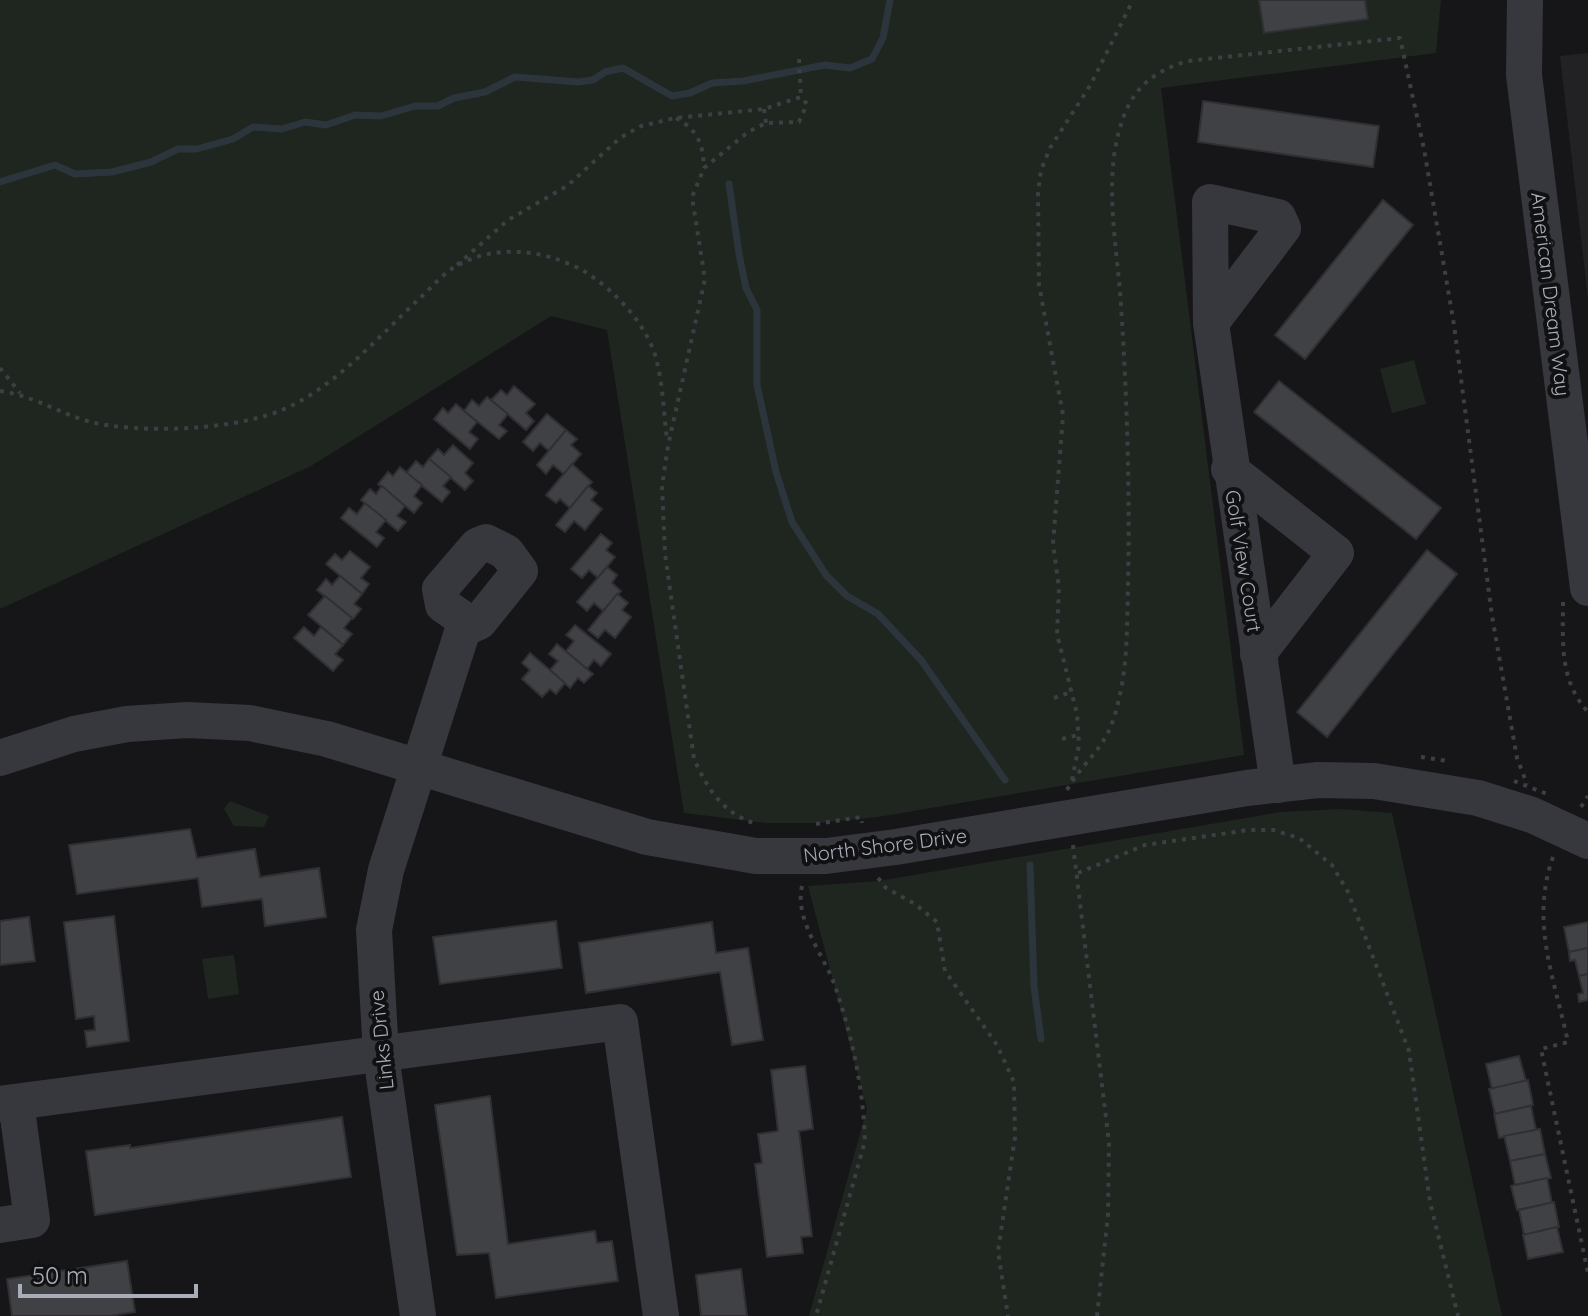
<svg xmlns="http://www.w3.org/2000/svg" width="1588" height="1316" viewBox="0 0 1588 1316" font-family="Quicksand,sans-serif">
<rect width="100%" height="100%" fill="#161618"/>
<!-- built -->
<path fill="#222225" d="M1588,53V299L1560,56Z"/>
<!-- green -->
<g fill="#1e261f">
<path d="M0,0H1441L1436,53L1161,88L1244,755L878,817L817,823H766L684,813L607,330L551,316L311,466L0,609Z"/>
<path d="M1414,360L1426,404L1392,413L1380,369Z"/>
<path d="M230,801L269,816L264,827L234,826L224,809Z"/>
<path d="M1341,809L1392,813L1502,1316H809L867,1109L808,886L879,881L1280,812Z"/>
<path d="M234,955L239,994L208,999L202,959Z"/>
</g>
<g fill="none" stroke-linecap="round" stroke-linejoin="round">
<!-- stream -->
<g stroke="#2c353c" stroke-width="7">
<path d="M0,182L55,165L75,174L112,172L151,162L178,149H197L233,139L253,127L282,129L305,122L326,125L355,115L381,116L415,106H438L454,98L485,92L515,77L578,82L593,80L605,72L623,68L672,96L690,93L712,83L743,81L825,65L850,68L872,59L883,38L890,0"/>
<path d="M729,184L739,254L746,288L757,310V385L776,472L792,522L826,575L847,596L878,614L921,660L1005,780"/>
<path d="M1030,865L1034,987L1041,1039"/>
</g>
</g>
<!-- building -->
<g fill="#404145" stroke="#303034" stroke-width="2">
<path d="M1259,0H1365L1368,19L1264,33Z"/>
<path d="M1203,101L1379,126L1373,167L1198,142Z"/>
<path d="M1383,200L1413,225L1305,359L1275,335Z"/>
<path d="M1279,381L1441,508L1416,539L1254,412Z"/>
<path d="M514,386L535,404L526,413L534,421L526,430L491,400L501,390L507,395Z"/>
<path d="M487,397L508,414L499,425L507,431L499,439L464,411L472,400L479,406Z"/>
<path d="M456,404L477,422L469,432L478,439L470,449L434,419L443,408L448,413Z"/>
<path d="M547,414L566,430L549,451L540,443L533,451L523,442Z"/>
<path d="M566,430L577,439L571,445L581,454L564,474L553,465L546,474L537,465Z"/>
<path d="M453,445L473,463L465,473L473,481L465,490L429,459L438,449L444,455Z"/>
<path d="M429,459L451,477L443,486L450,492L442,502L406,473L416,461L423,467Z"/>
<path d="M572,464L592,482L570,508L560,499L556,503L546,495Z"/>
<path d="M400,467L422,485L414,496L422,503L414,513L378,484L388,472L393,476Z"/>
<path d="M382,486L405,506L397,516L406,522L398,531L361,500L370,489L376,494Z"/>
<path d="M588,486L597,493L591,500L602,509L585,530L574,521L565,532L556,525Z"/>
<path d="M365,503L386,520L376,532L384,538L377,547L341,518L349,508L357,514Z"/>
<path d="M601,534L612,543L606,550L615,557L598,578L589,570L582,578L571,569Z"/>
<path d="M1427,550L1457,574L1327,737L1297,712Z"/>
<path d="M350,551L370,567L361,578L369,584L362,594L326,564L335,554L342,560Z"/>
<path d="M607,567L617,575L612,583L621,591L603,611L594,603L587,611L577,602Z"/>
<path d="M340,576L362,594L354,604L361,609L353,619L317,590L326,579L332,585Z"/>
<path d="M617,594L628,603L622,610L631,617L615,638L605,630L598,638L588,630Z"/>
<path d="M325,596L352,618L344,628L352,634L343,645L308,615Z"/>
<path d="M575,625L611,654L601,666L594,660L587,669L566,651L574,641L566,635Z"/>
<path d="M304,627L314,636L321,627L343,645L335,654L343,660L333,671L294,638Z"/>
<path d="M557,644L593,674L584,683L578,678L570,688L550,670L558,661L549,654Z"/>
<path d="M530,653L565,683L556,694L550,689L542,697L522,679L530,670L522,663Z"/>
<path d="M190,829L197,858L255,849L260,877L319,868L326,917L265,926L262,899L202,907L198,878L77,894L69,845Z"/>
<path d="M114,916L129,1041L87,1047L85,1031L95,1030L94,1016L76,1019L64,922Z"/>
<path d="M29,917L35,961L0,965V921Z"/>
<path d="M556,921L562,968L440,984L433,937Z"/>
<path d="M712,922L716,953L748,948L763,1040L732,1045L720,972L586,993L579,943Z"/>
<path d="M1588,922V948L1569,952L1564,927Z"/>
<path d="M1588,948V974L1579,976L1575,960L1570,961L1569,952Z"/>
<path d="M1588,974V1000L1579,1002L1578,994L1583,993L1579,976Z"/>
<path d="M1519,1056L1526,1081L1492,1089L1486,1064Z"/>
<path d="M805,1066L813,1129L799,1131L812,1236L801,1237L803,1253L767,1257L755,1164L762,1163L758,1134L778,1131L771,1070Z"/>
<path d="M1528,1080L1533,1105L1495,1114L1489,1089Z"/>
<path d="M490,1096L508,1244L595,1231L597,1243L612,1241L618,1281L496,1298L489,1253L457,1255L435,1105Z"/>
<path d="M1531,1106L1536,1130L1499,1138L1494,1114Z"/>
<path d="M342,1117L351,1177L95,1215L86,1151L130,1145V1148Z"/>
<path d="M1540,1129L1545,1154L1510,1161L1504,1136Z"/>
<path d="M1545,1154L1551,1178L1515,1185L1510,1161Z"/>
<path d="M1547,1178L1552,1203L1517,1210L1511,1186Z"/>
<path d="M1554,1202L1559,1227L1524,1235L1519,1210Z"/>
<path d="M1557,1227L1563,1252L1528,1259L1523,1235Z"/>
<path d="M127,1261L135,1312L110,1316H12L7,1279Z"/>
<path d="M741,1269L747,1316H701L696,1275Z"/>
</g>
<g fill="none" stroke-linecap="round" stroke-linejoin="round">
<!-- path -->
<g stroke="#3d3f44" stroke-width="4" stroke-dasharray="4 6" stroke-linecap="butt">
<path d="M799,59L801,97"/>
<path d="M764,109L766,123"/>
<path d="M676,118C698,130 703,144 704,168"/>
<path d="M457,265L508,220L567,186L620,138L641,126L675,118L764,109L801,97L807,104L799,122L766,123L748,132L704,168L692,197L705,279L668,446L662,486L665,554L694,759C708,790 723,813 756,824"/>
<path d="M0,368L20,393"/>
<path d="M0,391C32,395 60,414 91,422C140,434 229,430 277,412C332,391 377,338 419,299C431,288 445,271 460,264C499,244 544,250 582,270C613,288 649,326 657,362C663,387 664,414 667,440"/>
<path d="M1563,602C1563,643 1559,680 1588,712"/>
<path d="M1054,698L1071,692"/>
<path d="M1062,739L1078,735"/>
<path d="M1421,757L1448,761"/>
<path d="M1072,780L1079,745L1077,714L1057,634L1059,588L1053,544L1063,415L1039,285L1038,193L1041,170L1050,148L1091,84L1133,0"/>
<path d="M1067,790C1088,754 1107,751 1118,703C1128,664 1127,623 1128,583C1130,490 1127,397 1121,305C1117,243 1101,172 1125,113C1137,84 1159,69 1188,61L1400,38L1424,149L1454,325L1492,616L1517,758L1527,784"/>
<path d="M1581,807L1588,796"/>
<path d="M816,824L861,817L862,823"/>
<path d="M1073,845L1109,1143L1108,1215L1097,1316"/>
<path d="M1553,857C1530,922 1554,977 1568,1042L1541,1049L1588,1273"/>
<path d="M1078,873L1145,845L1249,830H1273L1299,838L1332,865L1348,892L1409,1051L1430,1202L1458,1316"/>
<path d="M878,878L886,888L915,904L937,922L945,971L997,1045L1014,1082L1015,1137L998,1251L1008,1316"/>
<path d="M802,886C794,922 826,957 836,989C853,1040 863,1088 865,1141L816,1316"/>
</g>
<!-- minor -->
<g stroke="#37383d" stroke-width="36">
<path d="M1525,0L1524,75L1588,588"/>
<path d="M1211,323L1283,228L1278,217L1210,202L1211,323L1278,785"/>
<path d="M1229,469L1336,553L1258,654"/>
<path d="M486,542L506,552L520,571L479,622L472,625L443,605L440,589L477,546Z"/>
<path d="M0,758L74,734L127,724L187,720L250,723L327,739L647,837L756,856H826L896,847L1247,788L1318,780L1374,781L1478,798L1532,815L1588,841"/>
<path d="M0,1104L620,1022L661,1316"/>
<path d="M0,1225L32,1220L16,1102"/>
<path d="M418,1316L381,1055L374,930L386,870L465,623"/>
</g>
<!-- path-bridge -->
<path stroke="#3d3f44" stroke-width="4" stroke-dasharray="4 6" stroke-linecap="butt" d="M1514,781L1547,794"/>
</g>
<g text-anchor="middle" dominant-baseline="central" stroke-width="8" stroke-linejoin="round" paint-order="stroke">
<!-- street labels -->
<g font-size="20" fill="#a8adb8" stroke="#111113">
<text transform="translate(1551 294) rotate(83)">American Dream Way</text>
<text transform="translate(1244 561) rotate(81)">Golf View Court</text>
<text transform="translate(885 845) rotate(-7)">North Shore Drive</text>
<text transform="translate(381 1040) rotate(-96)">Links Drive</text>
</g>
</g>
<!-- scale -->
<path d="M20 1284v12h176v-12" fill="none" stroke="#a8adb8" stroke-width="4"/>
<text x="32" y="1284" font-size="24" fill="#a8adb8" stroke="#111113" stroke-width="6" paint-order="stroke">50 m</text>
</svg>
